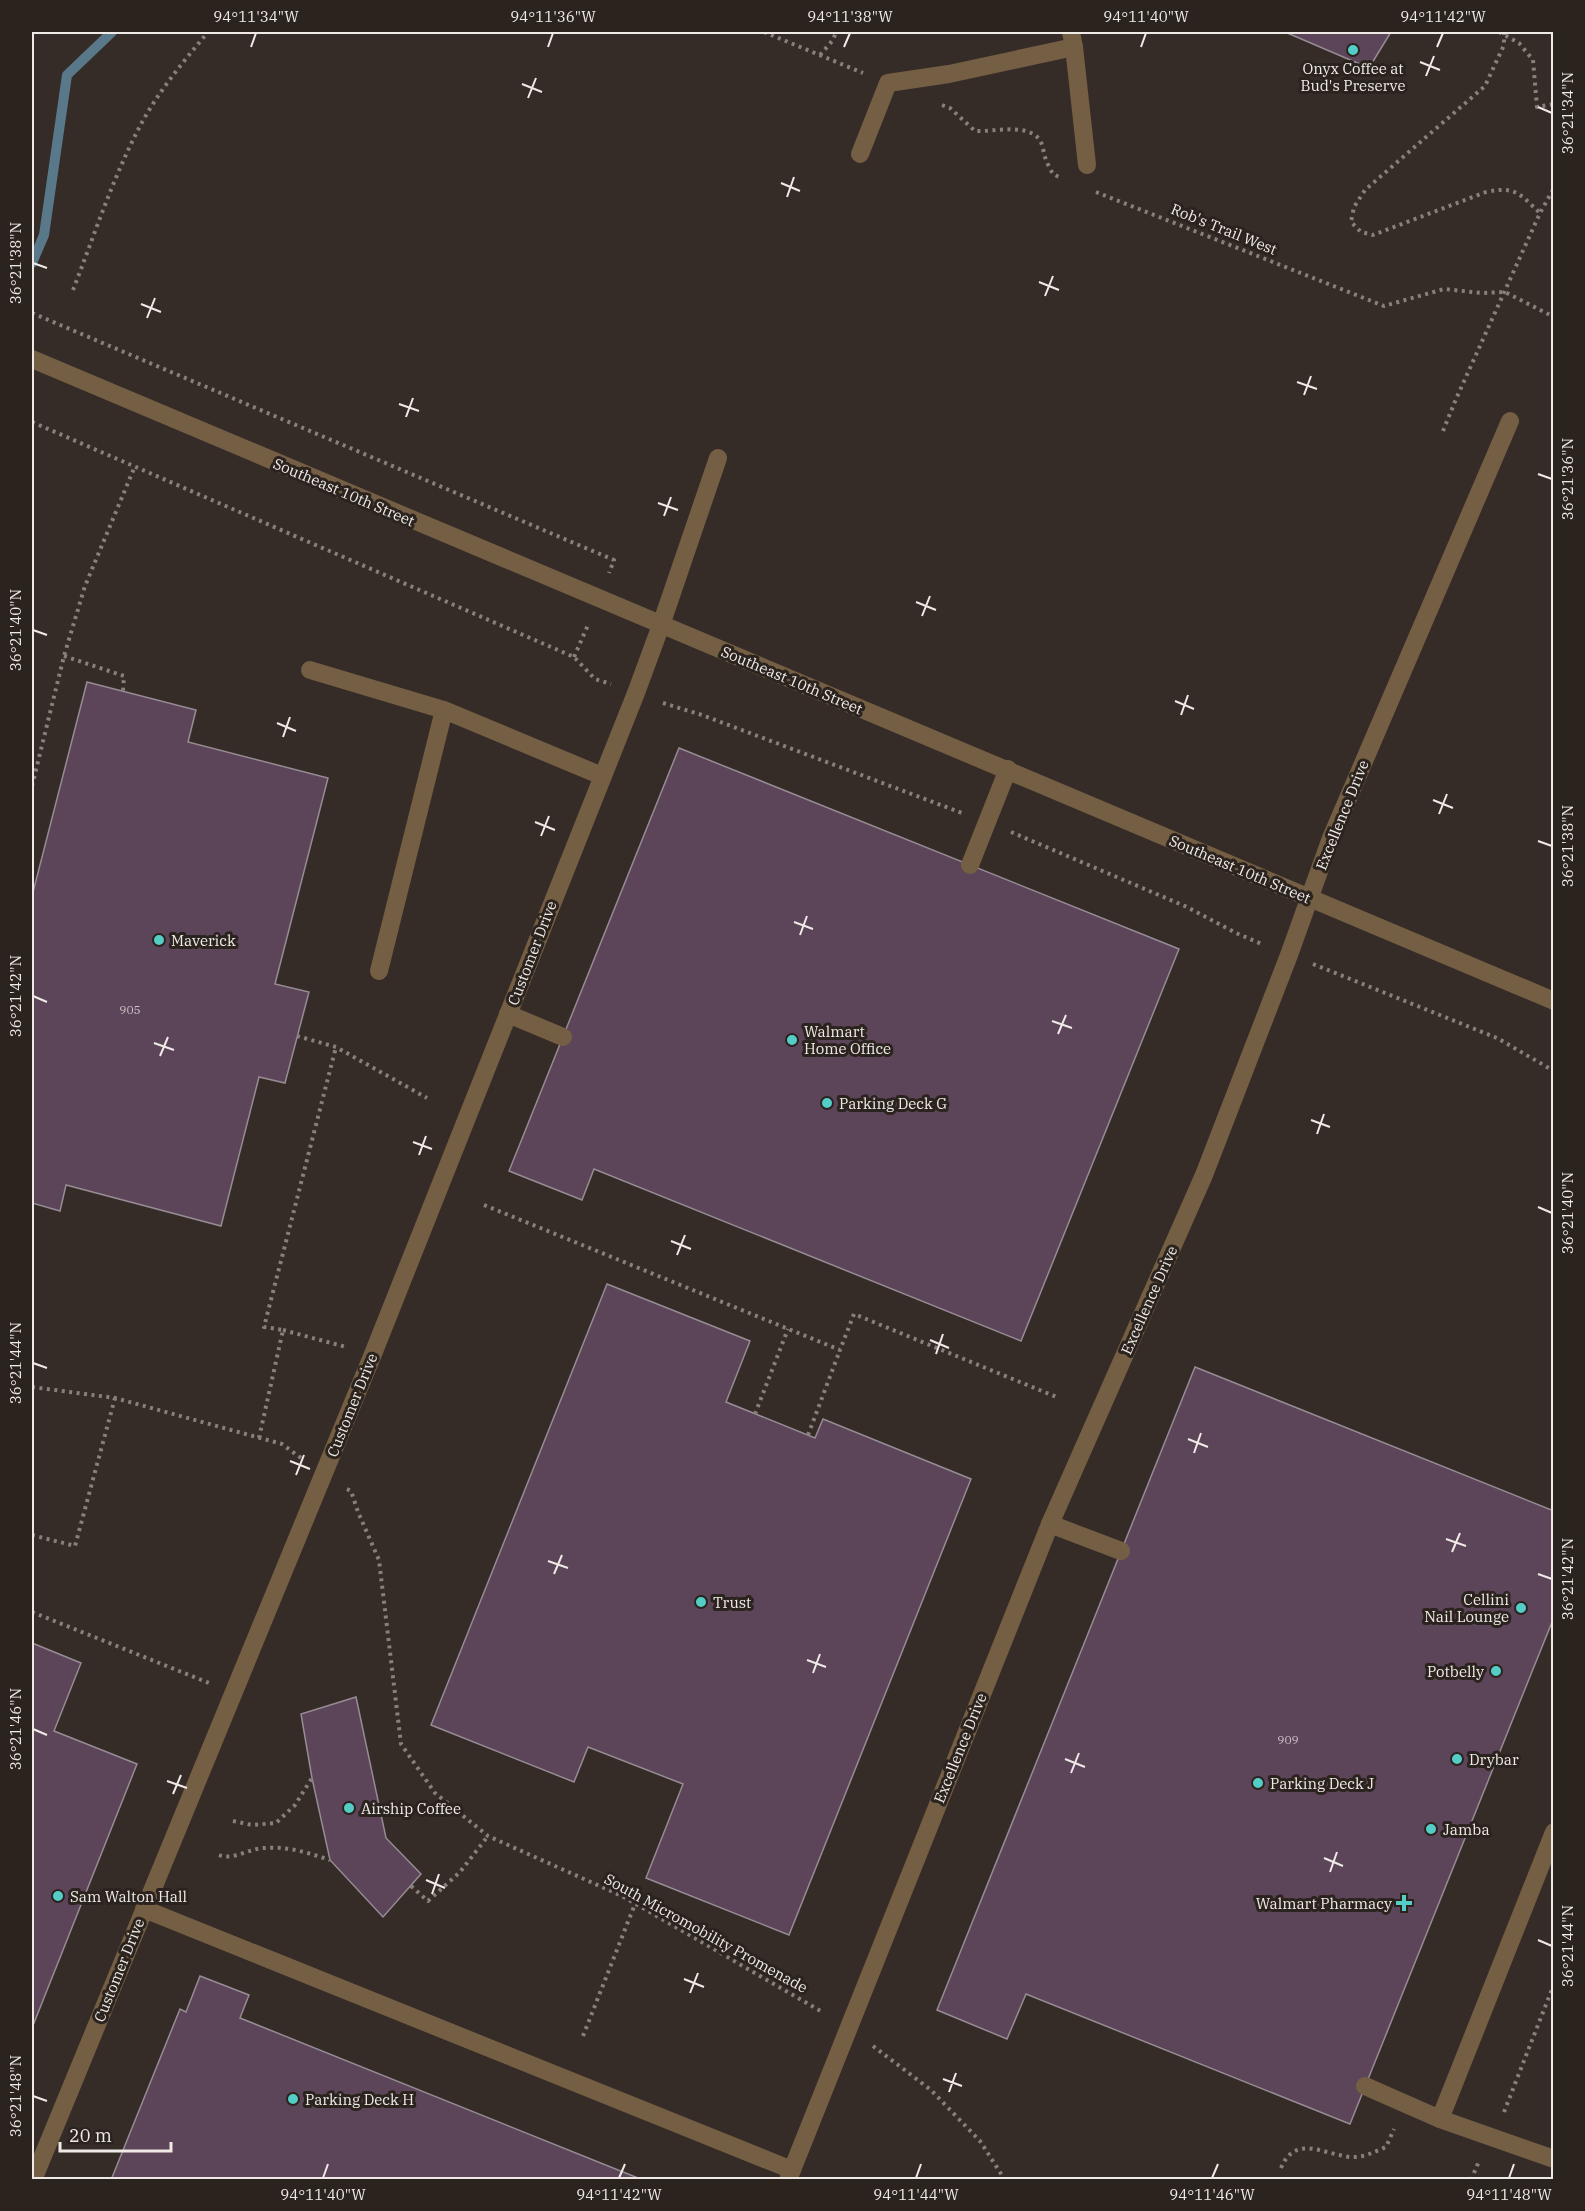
<svg xmlns="http://www.w3.org/2000/svg" width="1585" height="2211" viewBox="0 0 1585 2211" font-family="'IBM Plex Serif',serif">
<rect width="100%" height="100%" fill="#362c27"/>
<g fill="none" stroke-linecap="round" stroke-linejoin="round">
<!-- stream -->
<path stroke="#59798b" stroke-width="10" d="M32,263L44,235L67,75L112,32"/>
</g>
<!-- building -->
<g fill="#5c4459" stroke="#968c94" stroke-width="1.5">
<path d="M1285,32H1391L1369,68Z"/>
<path d="M87,682L196,710L188,742L328,778L275,984L309,992L285,1083L259,1077L221,1226L66,1185L60,1211L32,1203V896Z"/>
<path d="M679,748L1179,949L1021,1341L594,1169L582,1200L509,1171Z"/>
<path d="M607,1284L750,1341L726,1402L815,1438L823,1419L971,1479L789,1935L646,1878L683,1784L588,1747L574,1782L431,1725Z"/>
<path d="M1195,1367L1554,1511V1617L1350,2124L1026,1994L1007,2039L937,2010Z"/>
<path d="M32,1643L81,1663L54,1731L137,1764L32,2028Z"/>
<path d="M356,1697L386,1838L421,1874L383,1917L330,1860L312,1778L301,1714Z"/>
<path d="M200,1976L249,1995L240,2018L643,2180H111L180,2009L186,2012Z"/>
</g>
<g fill="none" stroke-linecap="round" stroke-linejoin="round">
<!-- path -->
<g stroke="#88807b" stroke-width="4" stroke-dasharray="3 4.5" stroke-linecap="butt">
<path d="M764,32L863,73"/>
<path d="M1499,32L1519,43L1533,60L1537,107L1554,104"/>
<path d="M1504,32V45L1485,86L1365,190L1354,207L1351,222L1361,232L1373,235L1486,192C1515,186 1519,193 1540,213"/>
<path d="M820,55L833,40L836,32"/>
<path d="M942,105L950,108L975,131C995,132 1026,123 1039,139C1043,144 1043,151 1045,157C1047,163 1050,169 1053,174L1061,178"/>
<path d="M1096,192L1384,306L1444,289L1482,293L1505,292L1554,317"/>
<path d="M73,290C94,236 112,180 139,128C157,93 183,62 208,32"/>
<path d="M32,313L614,560L609,573"/>
<path d="M32,422L574,657L595,679L611,684"/>
<path d="M1443,431L1456,399L1540,213L1554,188"/>
<path d="M64,656L124,676L123,691"/>
<path d="M574,657L588,625"/>
<path d="M663,703L702,715L962,813"/>
<path d="M32,786L64,656L85,586L135,466"/>
<path d="M1011,832L1187,907L1236,933L1264,945"/>
<path d="M1313,964L1497,1038L1554,1071"/>
<path d="M297,1036L336,1047L427,1098"/>
<path d="M484,1205L840,1350L854,1314L1059,1398"/>
<path d="M283,1330L346,1347"/>
<path d="M32,1387L115,1398L282,1444L301,1458"/>
<path d="M755,1414L788,1329"/>
<path d="M808,1435L840,1350"/>
<path d="M259,1438L283,1330L264,1327L336,1047"/>
<path d="M347,1489L351,1491L358,1512L379,1560L401,1744L435,1793L488,1836L622,1896L824,2013"/>
<path d="M32,1535L75,1546L115,1398"/>
<path d="M32,1612L209,1683"/>
<path d="M233,1821L252,1825L276,1823L295,1805L312,1778"/>
<path d="M219,1855C233,1861 249,1848 265,1848C287,1846 309,1853 330,1860"/>
<path d="M411,1886L428,1901L460,1872L488,1836"/>
<path d="M583,2036L635,1904"/>
<path d="M873,2046L931,2090L980,2141L1005,2180"/>
<path d="M1504,2112L1554,1984"/>
<path d="M1281,2168C1295,2134 1323,2154 1350,2157C1363,2158 1374,2152 1386,2147L1394,2129"/>
<path d="M1471,2180L1479,2161"/>
</g>
<!-- minor -->
<g stroke="#745e44" stroke-width="18">
<path d="M1074,47L1087,165"/>
<path d="M860,154L888,83L949,74L1074,47L1071,32"/>
<path d="M32,359C538,575 1046,787 1554,1001"/>
<path d="M310,670L444,710"/>
<path d="M970,865L1008,769"/>
<path d="M379,971L444,710L602,776"/>
<path d="M508,1014L563,1037"/>
<path d="M1050,1524L1121,1551"/>
<path d="M144,1909L792,2170"/>
<path d="M1365,2086L1440,2119L1554,2159"/>
<path d="M1440,2119L1554,1832"/>
<path d="M33,2180L373,1354L636,693L661,625L718,458"/>
<path d="M788,2180L1050,1524L1204,1175L1289,955L1331,838L1510,421"/>
</g>
</g>
<!-- ticks -->
<path fill="none" stroke="#f0eae6" stroke-width="2" d="M251,47L256,33M548,47L553,33M844,47L850,33M1141,47L1146,33M1437,47L1443,33M1420,62L1440,70M1426,76L1434,56M522,84L542,92M528,98L536,78M1538,107L1552,113M781,183L800,191M787,197L794,177M33,263L47,268M1039,282L1059,290M1045,296L1053,276M141,304L161,312M147,318L155,298M1297,382L1317,389M1304,395L1311,376M399,404L419,411M406,417L413,398M1538,474L1552,479M658,503L678,510M664,516L671,497M916,602L936,610M922,616L930,596M33,630L47,635M1175,701L1194,709M1181,715L1188,695M277,723L296,731M283,737L290,717M1433,800L1453,808M1439,814L1447,794M535,822L555,830M541,836L549,816M1538,841L1552,846M794,922L813,929M800,935L807,916M33,996L47,1002M1052,1021L1072,1028M1058,1034L1066,1015M154,1043L174,1050M160,1056L168,1037M1311,1120L1330,1127M1317,1134L1324,1114M413,1142L432,1149M419,1155L426,1136M1538,1207L1552,1213M671,1241L691,1249M677,1255L685,1235M930,1340L949,1348M936,1354L943,1334M33,1363L47,1368M1188,1439L1208,1447M1194,1453L1201,1433M290,1461L310,1469M296,1475L304,1455M1446,1539L1466,1546M1452,1552L1460,1533M548,1561L568,1568M554,1574L562,1555M1538,1574L1552,1579M807,1660L826,1667M813,1673L820,1654M33,1729L47,1735M1065,1759L1085,1767M1071,1773L1079,1753M167,1781L187,1788M173,1794L181,1775M1324,1858L1343,1866M1330,1872L1337,1852M426,1880L445,1888M432,1894L439,1874M1538,1940L1552,1946M684,1979L704,1987M690,1993L698,1973M943,2079L962,2086M949,2092L956,2073M33,2096L47,2101M323,2178L328,2164M619,2178L625,2164M916,2178L921,2164M1212,2178L1218,2164M1509,2178L1514,2164"/>
<!-- markers -->
<g fill="#54cdc7" stroke="#2b231e" stroke-width="2">
<circle cx="1353" cy="50" r="6"/>
<circle cx="159" cy="940" r="6"/>
<circle cx="792" cy="1040" r="6"/>
<circle cx="827" cy="1103" r="6"/>
<circle cx="701" cy="1602" r="6"/>
<circle cx="1521" cy="1608" r="6"/>
<circle cx="1496" cy="1671" r="6"/>
<circle cx="1457" cy="1759" r="6"/>
<circle cx="1258" cy="1783" r="6"/>
<circle cx="349" cy="1808" r="6"/>
<circle cx="1431" cy="1829" r="6"/>
<circle cx="58" cy="1896" r="6"/>
<path d="M1401 1894h6v6h6v6h-6v6h-6v-6h-6v-6h6z"/>
<circle cx="293" cy="2099" r="6"/>
</g>
<g text-anchor="middle" dominant-baseline="central" stroke-width="6" stroke-linejoin="round" paint-order="stroke">
<!-- number labels -->
<g font-size="12" fill="#cbc0c3">
<text x="130" y="1009">905</text>
<text x="1288" y="1739">909</text>
</g>
<!-- poi labels -->
<g font-size="15" fill="#f0eae6" stroke="#2b231e" text-anchor="start">
<text x="1353" y="68" text-anchor="middle">Onyx Coffee at<tspan x="1353" dy="17">Bud's Preserve</tspan></text>
<text x="171" y="940">Maverick</text>
<text x="804" y="1031">Walmart<tspan x="804" dy="17">Home Office</tspan></text>
<text x="839" y="1103">Parking Deck G</text>
<text x="1509" y="1599" text-anchor="end">Cellini<tspan x="1509" dy="17">Nail Lounge</tspan></text>
<text x="713" y="1602">Trust</text>
<text x="1484" y="1671" text-anchor="end">Potbelly</text>
<text x="1469" y="1759">Drybar</text>
<text x="1270" y="1783">Parking Deck J</text>
<text x="361" y="1808">Airship Coffee</text>
<text x="1443" y="1829">Jamba</text>
<text x="70" y="1896">Sam Walton Hall</text>
<text x="1392" y="1903" text-anchor="end">Walmart Pharmacy</text>
<text x="305" y="2099">Parking Deck H</text>
</g>
<!-- street labels -->
<g font-size="15" fill="#f0eae6" stroke="#2b231e">
<text transform="translate(1224 229) rotate(22)">Rob's Trail West</text>
<text transform="translate(344 492) rotate(23)">Southeast 10th Street</text>
<text transform="translate(792 680) rotate(23)">Southeast 10th Street</text>
<text transform="translate(1342 815) rotate(-68)">Excellence Drive</text>
<text transform="translate(1240 869) rotate(23)">Southeast 10th Street</text>
<text transform="translate(532 953) rotate(-69)">Customer Drive</text>
<text transform="translate(1149 1300) rotate(-66)">Excellence Drive</text>
<text transform="translate(352 1405) rotate(-68)">Customer Drive</text>
<text transform="translate(960 1748) rotate(-68)">Excellence Drive</text>
<text transform="translate(706 1933) rotate(29)">South Micromobility Promenade</text>
<text transform="translate(119 1970) rotate(-68)">Customer Drive</text>
</g>
</g>
<!-- border -->
<rect width="1585" height="2211" fill="none" stroke="#2b231e" stroke-width="66"/>
<!-- scale -->
<path d="M60 2142v9h111v-9" fill="none" stroke="#f0eae6" stroke-width="3"/>
<text x="69" y="2142" font-size="18" fill="#f0eae6" stroke="#2b231e" stroke-width="4.5" paint-order="stroke">20 m</text>
<rect x="33" y="33" width="1519" height="2145" fill="none" stroke="#f0eae6" stroke-width="2"/>
<g font-size="15" text-anchor="middle" fill="#f0eae6">
<text x="256" y="22">94°11'34"W</text>
<text x="553" y="22">94°11'36"W</text>
<text x="850" y="22">94°11'38"W</text>
<text x="1146" y="22">94°11'40"W</text>
<text x="1443" y="22">94°11'42"W</text>
<text transform="translate(1568 113) rotate(-90)" y="5">36°21'34"N</text>
<text transform="translate(16 263) rotate(-90)" y="5">36°21'38"N</text>
<text transform="translate(1568 479) rotate(-90)" y="5">36°21'36"N</text>
<text transform="translate(16 630) rotate(-90)" y="5">36°21'40"N</text>
<text transform="translate(1568 846) rotate(-90)" y="5">36°21'38"N</text>
<text transform="translate(16 996) rotate(-90)" y="5">36°21'42"N</text>
<text transform="translate(1568 1213) rotate(-90)" y="5">36°21'40"N</text>
<text transform="translate(16 1363) rotate(-90)" y="5">36°21'44"N</text>
<text transform="translate(1568 1579) rotate(-90)" y="5">36°21'42"N</text>
<text transform="translate(16 1729) rotate(-90)" y="5">36°21'46"N</text>
<text transform="translate(1568 1946) rotate(-90)" y="5">36°21'44"N</text>
<text transform="translate(16 2096) rotate(-90)" y="5">36°21'48"N</text>
<text x="323" y="2200">94°11'40"W</text>
<text x="619" y="2200">94°11'42"W</text>
<text x="916" y="2200">94°11'44"W</text>
<text x="1212" y="2200">94°11'46"W</text>
<text x="1509" y="2200">94°11'48"W</text>
</g>
</svg>
